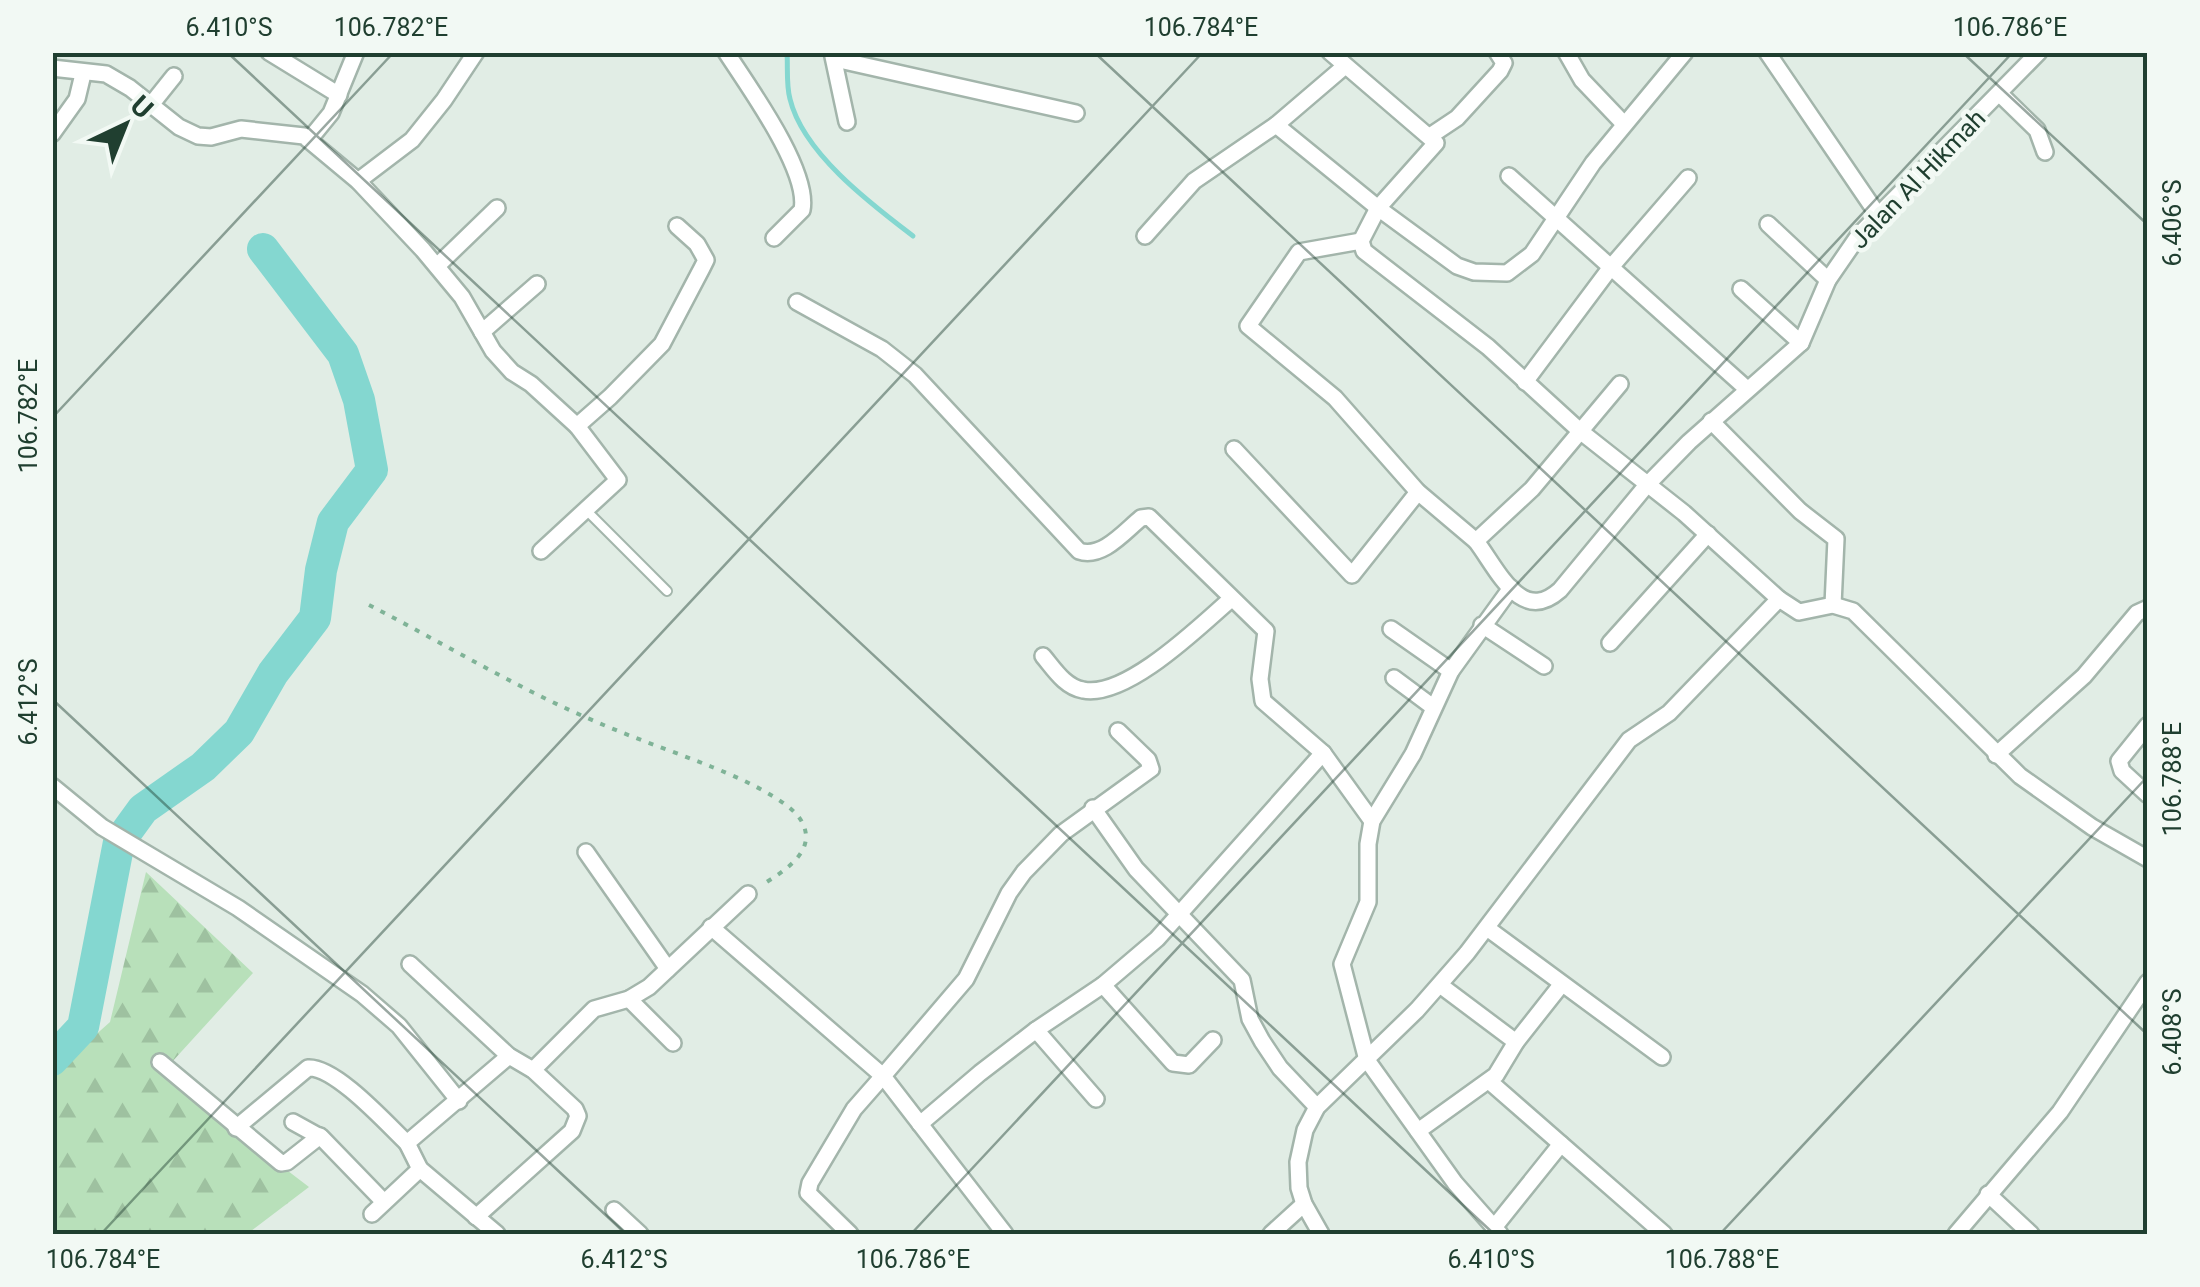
<svg xmlns="http://www.w3.org/2000/svg" width="2200" height="1287" viewBox="0 0 2200 1287" font-family="Roboto,sans-serif">
<defs>
<pattern id="forest-firs" width="22" height="20" patternUnits="userSpaceOnUse" patternTransform="scale(2.5)"><rect width="22" height="20" fill="#b8e0ba"/><path d="M5 1l3.5 6h-7zM16 11l3.5 6h-7z" fill="#9ec1a0"/></pattern>
</defs>
<rect width="100%" height="100%" fill="#e1ede5"/>
<!-- forest -->
<path fill="url(#forest-firs)" d="M146,872L253,973L161,1074L309,1187L247,1234H53L52,1042L73,1055L110,1022Z"/>
<g fill="none" stroke-linecap="round" stroke-linejoin="round">
<!-- stream -->
<path stroke="#84d7d0" stroke-width="5" d="M787,52C788,67 786,85 790,99C803,153 871,204 913,236"/>
<!-- river -->
<path stroke="#84d7d0" stroke-width="32" d="M52,1060L83,1027L119,842L143,809L203,767L239,732L273,673L315,618L321,570L333,522L372,470L359,400L343,354L263,249"/>
<!-- service casing -->
<g stroke="#a3b5ab" stroke-width="12">
<path id="service" d="M586,510L667,591"/>
</g>
<!-- minor casing -->
<g stroke="#a3b5ab" stroke-width="20">
<g id="minor">
<path d="M269,52L339,95"/>
<path d="M726,52C748,86 810,171 802,210L774,238"/>
<path d="M832,52L847,122"/>
<path d="M1566,52L1582,80L1624,124"/>
<path d="M1767,52L1878,215"/>
<path d="M835,59L1076,113"/>
<path d="M52,68L106,74L130,88L179,127L198,136L211,137L241,129L304,136L358,181L423,250L462,297L493,351L512,372L531,384L577,426L610,397L662,344L702,268L706,260L697,244L677,226"/>
<path d="M2001,95L2037,130L2045,152"/>
<path d="M150,106L174,76"/>
<path d="M1276,125L1378,208L1457,266L1474,272L1507,273L1532,254L1593,163L1685,52"/>
<path d="M52,134L77,99L83,74"/>
<path d="M1430,136L1457,118L1500,71L1504,63L1497,52"/>
<path d="M309,140L331,113L356,52"/>
<path d="M1509,176L1747,389"/>
<path d="M358,181L412,140L444,100L476,52"/>
<path d="M1768,224L1828,280"/>
<path d="M1145,236L1194,181L1276,125L1345,66"/>
<path d="M1361,241L1299,252L1248,326L1335,398L1418,492L1476,541"/>
<path d="M437,266L497,208"/>
<path d="M1741,289L1801,343"/>
<path d="M797,302L882,349L915,375L1079,551C1102,559 1124,532 1141,518L1149,517L1266,631L1260,679L1263,701L1323,753"/>
<path d="M482,332L537,284"/>
<path d="M1525,382L1611,267L1688,178"/>
<path d="M1620,384L1532,489L1476,541C1498,570 1521,625 1560,590L1646,486L1689,442L1801,343L1828,280L1859,235L2039,52"/>
<path d="M1711,421L1800,511L1836,539L1833,605"/>
<path d="M1234,449L1352,575L1418,492"/>
<path d="M541,551L618,480L577,426"/>
<path d="M1779,599L1799,612L1833,605L1853,611L2020,776L2092,827L2148,859"/>
<path d="M1482,625L1544,666"/>
<path d="M1391,629L1451,671"/>
<path d="M1610,643L1708,534"/>
<path d="M1043,656C1054,669 1065,687 1083,690C1126,699 1200,626 1231,599"/>
<path d="M1394,678L1433,707"/>
<path d="M2148,725L2119,761L2122,771L2148,795"/>
<path d="M1996,755L2084,676L2137,613L2148,608"/>
<path d="M52,786L102,827L238,908L362,994L399,1026L459,1101"/>
<path d="M1093,808L1136,869L1242,980L1250,1019L1262,1041L1280,1068L1317,1107"/>
<path d="M586,852L668,969"/>
<path d="M711,927L883,1076L854,1109L810,1183L808,1193L850,1234"/>
<path d="M1487,928L1662,1057"/>
<path d="M410,964L509,1056L533,1070L575,1109L578,1116L572,1131L476,1217"/>
<path d="M1103,985L1173,1063L1189,1065L1213,1040"/>
<path d="M1440,985L1516,1042"/>
<path d="M629,999L673,1043"/>
<path d="M1036,1030L1096,1099"/>
<path d="M160,1062L281,1163L287,1162L320,1136"/>
<path d="M533,1070L594,1009L629,999L649,987L748,894"/>
<path d="M1489,1081L1664,1234"/>
<path d="M293,1122L322,1138L384,1202"/>
<path d="M920,1124L980,1073L1036,1030L1103,985L1157,939L1323,753L1372,821"/>
<path d="M236,1128L308,1068C335,1066 387,1124 407,1143"/>
<path d="M1418,1131L1496,1075L1516,1042L1561,985"/>
<path d="M1988,1194L2031,1234"/>
<path d="M614,1210L640,1234"/>
<path d="M372,1214L420,1169"/>
<path d="M1496,1225L1561,1144"/>
<path d="M497,1234L420,1169L407,1143L509,1056"/>
<path d="M1005,1234L883,1076L966,979L1009,893L1024,872L1061,834L1151,769L1148,760L1118,731"/>
<path d="M1271,1234L1304,1204"/>
<path d="M1321,1234L1304,1204L1299,1188L1298,1162L1305,1130L1317,1107L1417,1010L1467,953L1629,740L1669,713L1779,599L1684,513L1580,431L1488,347L1364,251L1361,241L1378,208L1436,143L1330,52"/>
<path d="M1500,1234L1455,1183L1367,1060L1342,964L1368,902V844L1372,821L1413,754L1451,671L1511,588"/>
<path d="M1956,1234L2060,1112L2148,982"/>
</g>
</g>
<!-- path -->
<path stroke="#7fb397" stroke-width="4" stroke-dasharray="5 8" stroke-linecap="butt" d="M369,605C445,644 520,690 599,723C636,739 675,752 712,767C735,776 791,800 802,822C818,852 782,872 762,885"/>
<!-- service -->
<use href="#service" stroke="#fff" stroke-width="8"/>
<!-- minor -->
<use href="#minor" stroke="#fff" stroke-width="15"/>
</g>
<!-- ticks -->
<path fill="none" stroke="#203f30" stroke-width="2.5" stroke-opacity="0.45" d="M227,52L1494,1234M1094,52L2148,1035M1962,52L2148,225M52,418L394,52M52,699L626,1234M101,1234L1203,52M911,1234L2013,52M1720,1234L2148,776"/>
<g text-anchor="middle" dominant-baseline="central" stroke-width="9" stroke-linejoin="round" paint-order="stroke">
<!-- street labels -->
<g font-size="25" fill="#203f30" stroke="#f2f9f4">
<text transform="translate(1918 179) rotate(-46)">Jalan Al Hikmah</text>
</g>
</g>
<!-- border -->
<rect width="2200" height="1287" fill="none" stroke="#f2f9f4" stroke-width="110"/>
<!-- north arrow -->
<g transform="translate(125 125) rotate(43)" stroke="#f2f9f4" stroke-width="8" paint-order="stroke">
<path d="M0-8L18 38L0 25L-18 38Z" fill="#203f30"/>
<text y="-15" font-size="28" font-weight="bold" text-anchor="middle" fill="#203f30">U</text>
</g>
<rect x="55" y="55" width="2090" height="1177" fill="none" stroke="#203f30" stroke-width="4"/>
<g font-size="25" text-anchor="middle" fill="#203f30">
<text x="229" y="36">6.410°S</text>
<text x="391" y="36">106.782°E</text>
<text x="1201" y="36">106.784°E</text>
<text x="2010" y="36">106.786°E</text>
<text transform="translate(2172 223) rotate(-90)" y="9">6.406°S</text>
<text transform="translate(28 416) rotate(-90)" y="9">106.782°E</text>
<text transform="translate(28 702) rotate(-90)" y="9">6.412°S</text>
<text transform="translate(2172 779) rotate(-90)" y="9">106.788°E</text>
<text transform="translate(2172 1032) rotate(-90)" y="9">6.408°S</text>
<text x="103" y="1268">106.784°E</text>
<text x="624" y="1268">6.412°S</text>
<text x="913" y="1268">106.786°E</text>
<text x="1491" y="1268">6.410°S</text>
<text x="1722" y="1268">106.788°E</text>
</g>
</svg>
